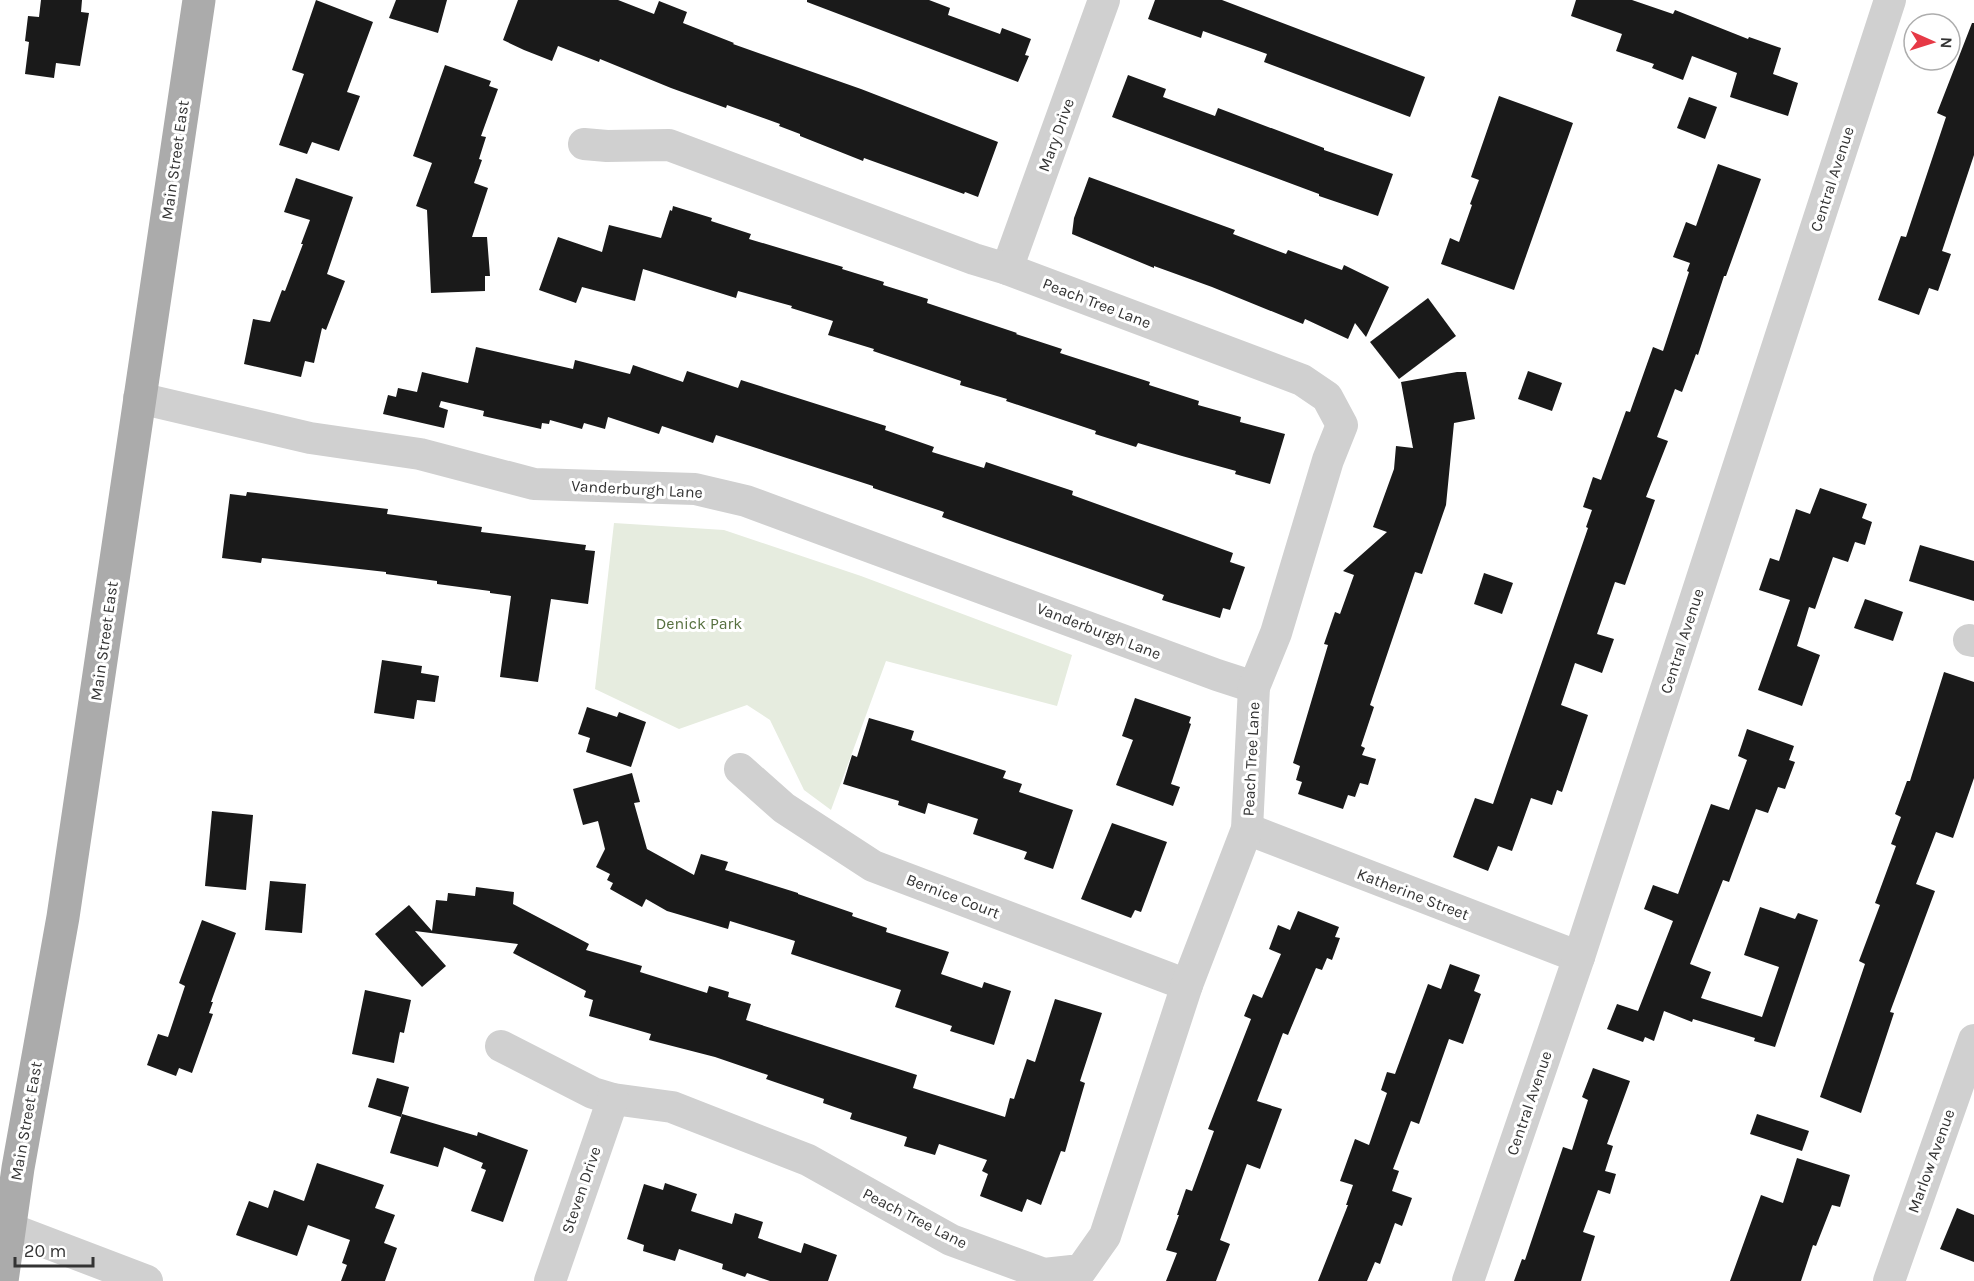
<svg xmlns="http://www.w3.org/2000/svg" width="1974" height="1281" viewBox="0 0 1974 1281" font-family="Karla,sans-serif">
<rect width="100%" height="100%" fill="#fff"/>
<!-- green -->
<path fill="#e6ecdf" d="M614,523L724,530L861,576L1072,655L1057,706L886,661L831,810L804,790L770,720L747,705L679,729L595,689Z"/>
<!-- building -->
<g fill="#1a1a1a">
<path d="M41,0H82L81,12L89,13L80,66L56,63L54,78L25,74L29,42L25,41L28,16L39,17Z"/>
<path d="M316,0L373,22L347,92L360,96L339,151L312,142L307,154L279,145L304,74L292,70Z"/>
<path d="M396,0H447L438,33L389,18Z"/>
<path d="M518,0H618L654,14L659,1L687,12L683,23L734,43L733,44L861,89L998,142L978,197L965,192L964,194L864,158L863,161L800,136V134L779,126L780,124L727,105L726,108L671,88L600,59L599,62L558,46L552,61L524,50L503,40Z"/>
<path d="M807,0H929L950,8L948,15L1000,34L1002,28L1031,39L1025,55L1029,56L1018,82L807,2Z"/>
<path d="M1155,0H1222L1425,77L1410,117L1264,62L1267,54L1203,31L1201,38L1148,19Z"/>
<path d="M1576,0H1632L1673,14L1675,10L1748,39L1749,37L1781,48L1773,74L1798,83L1788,116L1730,97L1737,73L1692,56L1683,80L1652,68L1654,64L1616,51L1622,34L1571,16Z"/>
<path d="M1972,23H1974V155L1942,251L1951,254L1938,291L1929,288L1919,315L1878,300L1901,236L1906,237L1946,117L1937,113Z"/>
<path d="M445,65L491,81L489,86L498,89L481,136L486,137L479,159L482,160L474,183L488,188L472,237H487L490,276H485V291L431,293L427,210L416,206L432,163L413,156Z"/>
<path d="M1128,75L1166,89L1163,97L1215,116L1218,108L1324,148V150L1393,174L1378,216L1319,196V194L1112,117Z"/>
<path d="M1499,96L1573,123L1514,290L1441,264L1450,238L1459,242L1472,205L1470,204L1479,180L1471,177Z"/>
<path d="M1689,97L1717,107L1705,139L1677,128Z"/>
<path d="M1718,164L1761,179L1726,276H1724L1698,355L1696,354L1682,392L1675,389L1657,437L1668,441L1646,497L1655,500L1625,585L1615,582L1597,634L1614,639L1602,673L1575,663L1561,705L1588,715L1562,792L1557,790L1552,805L1531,798L1512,851L1498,846L1488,871L1453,857L1475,798L1493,804L1588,528L1586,527L1592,510L1583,507L1593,477L1601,480L1626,411L1630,412L1653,347L1663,351L1689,272L1687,271L1690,263L1673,257L1686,222L1696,226Z"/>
<path d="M1089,177L1235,230L1233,234L1286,254L1288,250L1342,270L1344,265L1389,287L1366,337L1355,323L1348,339L1305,319L1303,324L1212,287L1154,266V268L1072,234L1074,218Z"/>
<path d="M296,178L353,197L327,274L345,281L326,330L322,328L314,363L305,361L301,377L244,364L253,319L270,322L282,290L285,291L303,244H301L310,220L284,212Z"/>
<path d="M673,206L712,218L711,221L751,234L749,239L843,267L842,269L884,282L883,285L928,299L927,303L1017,333L1016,334L1062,349L1060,353L1150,382L1149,385L1199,401L1198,405L1241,417L1240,422L1285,434L1270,484L1235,474L1236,471L1182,456L1138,443L1136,447L1095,434L1096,431L1006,401L1007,399L960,385L961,381L873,351L874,349L828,335L833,321L791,308L792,306L738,291L736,298L643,269L635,301L582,287L576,303L539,290L558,237L602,252L609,225L661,238L670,210L672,211Z"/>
<path d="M1428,298L1456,336L1399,379L1370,342Z"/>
<path d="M476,347L573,369L575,360L630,374L633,365L683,382L687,371L738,388L741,380L886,426L885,430L934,447L932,452L984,468L986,462L1073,491L1072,495L1233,553L1230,562L1245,567L1230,610L1223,608L1220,618L1162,600L1164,595L942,517L944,512L873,488V486L716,435L713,443L662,426L659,434L608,417L605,429L584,423L582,429L550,420L549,424L542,423L541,429L483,416L484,411L441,401L439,407L448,410L444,428L383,414L388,395L396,397L398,388L417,392L422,372L468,383Z"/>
<path d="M1528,371L1562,383L1552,411L1518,399Z"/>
<path d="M1457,372H1466L1475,419L1454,423L1446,505L1422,574L1415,572L1370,705L1374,707L1361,746L1365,748L1362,755L1376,759L1368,785L1360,783L1355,797L1348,795L1343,809L1298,794L1302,782L1296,780L1300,766L1293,763L1328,645L1324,644L1335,612L1340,614L1354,575L1343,571L1387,532L1373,527L1394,469L1396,446L1413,448L1401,382Z"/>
<path d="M1820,488L1867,504L1862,518L1872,522L1865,545L1855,542L1848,562L1833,557L1815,609L1809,607L1797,646L1820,655L1802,706L1758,690L1790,600L1759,590L1770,558L1779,561L1796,509L1810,514Z"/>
<path d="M247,492L388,509L387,514L482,527L481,532L586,545L585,550L595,551L588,604L551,599L538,682L500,677L511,596L490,593V591L437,584V581L386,574V572L262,558L261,563L222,558L230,494L246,496Z"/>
<path d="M1920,545L1974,561V601L1909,581Z"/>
<path d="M1484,573L1513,583L1502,614L1474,604Z"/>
<path d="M1865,599L1903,612L1893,641L1854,628Z"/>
<path d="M382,660L422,666L421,673L439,676L435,702L417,700L414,719L374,713Z"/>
<path d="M1944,672L1974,682V778L1953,838L1936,832L1916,884L1935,891L1890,1012L1894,1013L1861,1113L1820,1097L1865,964L1859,961L1880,905L1875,903L1896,846L1891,844L1901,817L1895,814L1907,781H1910Z"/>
<path d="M1135,698L1191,717L1189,723L1191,724L1171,784L1180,787L1173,806L1116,785L1133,740L1122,736Z"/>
<path d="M587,707L617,717L619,712L646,722L631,767L586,752L590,738L578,734Z"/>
<path d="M869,718L914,731L911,740L1006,771L1003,778L1022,784L1019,792L1073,810L1053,869L1024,859L1027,852L973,834L978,819L928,803L925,814L898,805L899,801L843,784L852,755L857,757Z"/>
<path d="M1747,729L1794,746L1789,760L1795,762L1785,789L1778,787L1768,813L1756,809L1729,882L1723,880L1690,964L1711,972L1701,998L1762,1017L1779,967L1744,955L1760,907L1795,919L1798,913L1818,920L1775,1047L1754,1041L1755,1038L1693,1019L1692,1022L1664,1011L1654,1041L1645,1037L1643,1042L1607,1029L1617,1004L1638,1011L1673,921L1644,909L1653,885L1678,894L1711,804L1729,810L1747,760L1738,756Z"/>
<path d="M632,773L640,802L634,803L647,849L694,875L701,854L728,862L725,870L798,893V894L853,913L852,916L887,928L886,932L949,952L941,974L982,988L984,982L1011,991L994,1045L950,1031L952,1026L895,1007L901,990L791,954L795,941L730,921L728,929L667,911L646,899L642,907L610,889L613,883L607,880L610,874L596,867L605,849L598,821L583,825L573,789Z"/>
<path d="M212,811L253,815L246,890L205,886Z"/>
<path d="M1112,823L1167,842L1141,912L1135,910L1131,918L1081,899Z"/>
<path d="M270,881L306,884L302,933L265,930Z"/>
<path d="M476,887L514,892L513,904L589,944L586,950L642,966L640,972L707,993L709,986L729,992L728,997L751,1004L746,1020L917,1075L913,1088L1005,1117L1010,1098L1014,1099L1027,1059L1035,1062L1055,999L1102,1013L1080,1081L1085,1083L1065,1152L1061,1151L1041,1205L1027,1199L1022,1212L980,1196L988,1174L982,1171L987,1160L939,1144L935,1155L904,1146L907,1137L850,1119L852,1113L823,1103L824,1099L766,1079L768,1075L715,1057L649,1040L651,1034L589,1016L593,1000L584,997L586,991L513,953L518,944L415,931L446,966L422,987L375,934L409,905L432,931L436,900L447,901L448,893L475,896Z"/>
<path d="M1298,911L1339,927L1335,937L1340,938L1332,960L1327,958L1322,970L1316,968L1288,1035L1283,1033L1257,1101L1282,1109L1260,1169L1247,1164L1220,1240L1230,1244L1216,1281H1166L1177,1253L1166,1250L1179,1215H1177L1186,1189L1192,1191L1214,1131L1208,1129L1251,1019L1244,1016L1253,994L1262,998L1281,954L1269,949L1278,925L1290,930Z"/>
<path d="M202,920L236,933L211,1002H213L209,1013L213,1014L192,1073L179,1068L176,1076L147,1065L158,1034L168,1037L185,986L179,983Z"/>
<path d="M1450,964L1480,975L1474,991L1481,994L1463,1044L1449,1039L1419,1124L1411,1121L1393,1169L1399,1171L1392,1191L1412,1198L1402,1226L1395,1223L1380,1264L1375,1262L1367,1281H1318L1348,1205H1346L1353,1185L1340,1181L1355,1139L1369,1145L1387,1093L1381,1090L1387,1072L1395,1074L1428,984L1441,989Z"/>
<path d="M365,990L411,1000L404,1033L400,1032L394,1063L352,1054Z"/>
<path d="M1593,1068L1630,1081L1607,1144L1613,1146L1605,1171L1616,1174L1610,1194L1598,1190L1583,1232L1595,1236L1581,1281H1514L1522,1259L1525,1260L1563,1147L1572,1150L1588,1100L1582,1097Z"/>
<path d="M377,1078L409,1087L401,1117L368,1107Z"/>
<path d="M402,1114L477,1136L478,1132L528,1150L503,1222L471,1211L486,1170L481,1168L483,1163L444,1147L438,1167L390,1153Z"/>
<path d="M1757,1114L1809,1131L1802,1151L1750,1134Z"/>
<path d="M1797,1158L1850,1175L1840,1207L1832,1205L1816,1246L1813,1245L1801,1281H1730L1761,1195L1783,1203Z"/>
<path d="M317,1163L384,1185L375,1208L395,1215L384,1243L397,1248L385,1281H341L347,1265L342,1263L350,1240L308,1225L297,1256L236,1235L249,1201L268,1208L274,1190L304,1201Z"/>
<path d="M665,1183L697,1194L691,1211L732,1224L735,1213L763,1222L758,1238L801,1253L804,1243L837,1255L828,1281H770L747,1273L745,1277L722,1269L723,1264L679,1249L675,1261L643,1251L644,1245L627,1239L644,1184L663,1190Z"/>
<path d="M1957,1208L1974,1215V1262L1940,1249Z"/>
</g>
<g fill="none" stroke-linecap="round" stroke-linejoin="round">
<!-- minor -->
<g stroke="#d0d0d0" stroke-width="32">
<path d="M1007,269L1104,0"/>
<path d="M139,398L310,438L420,454L534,484L695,489L746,501L1217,675L1254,687"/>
<path d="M1969,640L1974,641"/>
<path d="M740,769L784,808L873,866L1187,985"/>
<path d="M1247,829L1579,957"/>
<path d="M501,1046L593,1093L613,1099L672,1107L808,1160L951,1240L1044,1274L1081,1270L1105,1236L1187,985L1247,829L1254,687L1276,633L1328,460L1342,425L1327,397L1302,380L1007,269L974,259L669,145L607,146L584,144"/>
<path d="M8,1228L147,1281"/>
<path d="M550,1281L613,1099"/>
<path d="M1468,1281L1579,957L1890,0"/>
<path d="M1889,1281L1974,1040"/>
</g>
<!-- major -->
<path stroke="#ababab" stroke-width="33" d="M2,1281L18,1168L63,917L199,0"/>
</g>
<g text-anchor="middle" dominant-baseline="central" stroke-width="6" stroke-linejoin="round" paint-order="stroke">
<!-- street labels -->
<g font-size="16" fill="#333" stroke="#fff">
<text transform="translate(1056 135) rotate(-70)">Mary Drive</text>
<text transform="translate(175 160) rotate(-82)">Main Street East</text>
<text transform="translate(1832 179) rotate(-72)">Central Avenue</text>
<text transform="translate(1097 303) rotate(21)">Peach Tree Lane</text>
<text transform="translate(637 489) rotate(3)">Vanderburgh Lane</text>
<text transform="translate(1099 631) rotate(21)">Vanderburgh Lane</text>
<text transform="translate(104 641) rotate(-82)">Main Street East</text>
<text transform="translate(1682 641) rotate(-72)">Central Avenue</text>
<text transform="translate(1251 759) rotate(-87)">Peach Tree Lane</text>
<text transform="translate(1413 894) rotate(21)">Katherine Street</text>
<text transform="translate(953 896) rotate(21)">Bernice Court</text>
<text transform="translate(1529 1103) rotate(-71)">Central Avenue</text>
<text transform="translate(26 1121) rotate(-80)">Main Street East</text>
<text transform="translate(1931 1161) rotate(-70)">Marlow Avenue</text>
<text transform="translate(581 1190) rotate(-71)">Steven Drive</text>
<text transform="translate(915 1218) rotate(27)">Peach Tree Lane</text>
</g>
<!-- park labels -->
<g font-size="16" fill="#56703f" stroke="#fff">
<text x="699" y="623">Denick Park</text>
</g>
</g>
<!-- north arrow -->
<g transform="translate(1932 42) rotate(93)"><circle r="28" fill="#ffffff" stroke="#adadad" stroke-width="1.5"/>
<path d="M0-4.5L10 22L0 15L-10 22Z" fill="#e63946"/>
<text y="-9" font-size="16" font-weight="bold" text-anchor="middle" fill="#333333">N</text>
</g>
<!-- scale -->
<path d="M15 1257v9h78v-9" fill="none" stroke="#333333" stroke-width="3"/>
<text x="24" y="1257" font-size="18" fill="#333333" stroke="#ffffff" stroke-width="4.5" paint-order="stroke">20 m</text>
</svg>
